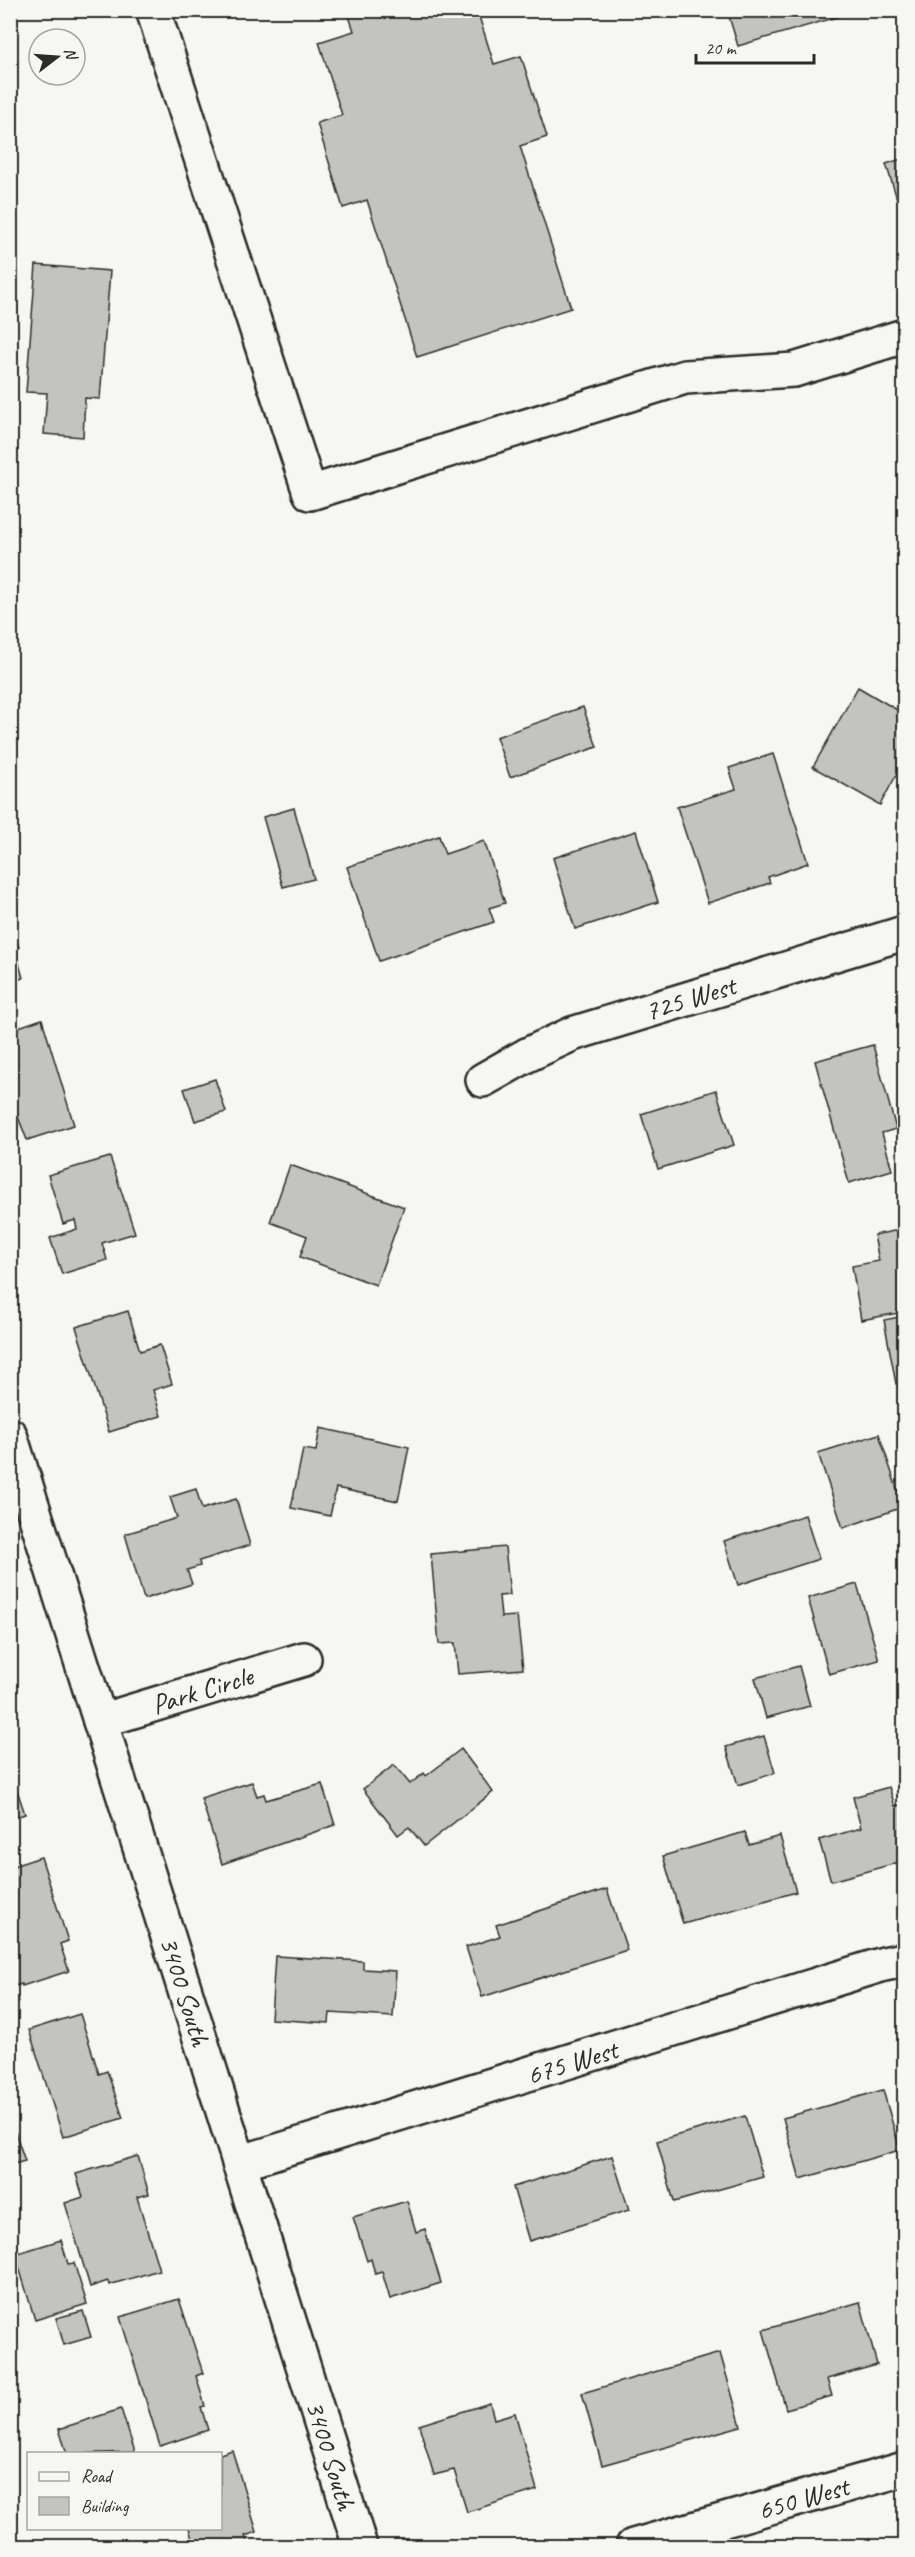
<svg xmlns="http://www.w3.org/2000/svg" width="915" height="2557" viewBox="0 0 915 2557" font-family="Caveat,sans-serif">
<rect width="100%" height="100%" fill="#f6f6f2"/>
<filter id="ink" filterUnits="userSpaceOnUse"><feTurbulence type="fractalNoise" baseFrequency=".0167" numOctaves="2"/><feDisplacementMap in="SourceGraphic" scale="12" xChannelSelector="R" yChannelSelector="G"/><feConvolveMatrix kernelMatrix="1 2 1 2 8 2 1 2 1" color-interpolation-filters="sRGB"/></filter>
<g filter="url(#ink)">
<!-- building -->
<g fill="#c3c3c0" stroke="#2b2b2b" stroke-width="1.5">
<path d="M356,10H477L494,64L521,56L547,137L520,146L571,308L417,357L367,200L343,208L317,123L342,115L319,42L354,31L348,13Z"/>
<path d="M727,10H861L738,46Z"/>
<path d="M904,158V221L886,164Z"/>
<path d="M36,265L110,271L100,399L85,398L83,437L44,434L47,393L26,392Z"/>
<path d="M858,687L904,714V761L880,805L813,767Z"/>
<path d="M583,707L597,747L510,777L496,737Z"/>
<path d="M773,754L808,863L768,877L770,883L708,903L677,807L736,789L729,768Z"/>
<path d="M294,808L314,879L283,887L263,817Z"/>
<path d="M636,831L658,902L575,929L553,858Z"/>
<path d="M439,836L445,854L484,841L505,903L489,908L494,922L379,961L347,867Z"/>
<path d="M10,926H12L19,948L15,949L23,978L10,982Z"/>
<path d="M42,1019L74,1125L27,1140L10,1096V1030Z"/>
<path d="M873,1045L896,1129L882,1133L892,1170L849,1183L815,1061Z"/>
<path d="M215,1079L226,1112L195,1121L184,1089Z"/>
<path d="M716,1090L734,1145L658,1169L641,1114Z"/>
<path d="M110,1157L135,1233L102,1243L107,1260L62,1274L50,1238L77,1229L75,1220L63,1224L48,1175Z"/>
<path d="M290,1165L404,1207L376,1285L300,1257L307,1236L270,1222Z"/>
<path d="M904,1229V1312L861,1320L852,1266L879,1261L874,1235Z"/>
<path d="M128,1311L140,1351L160,1345L172,1384L153,1390L161,1416L109,1432L76,1327Z"/>
<path d="M904,1316V1383L896,1384L884,1320Z"/>
<path d="M320,1428L409,1447L398,1501L336,1488L330,1516L291,1508L303,1449L316,1451Z"/>
<path d="M879,1434L903,1507L843,1528L818,1453Z"/>
<path d="M196,1489L202,1509L236,1499L250,1545L199,1561L200,1566L187,1570L192,1584L144,1599L125,1534L177,1518L170,1497Z"/>
<path d="M805,1515L819,1559L738,1585L724,1541Z"/>
<path d="M505,1547L510,1595L499,1596L501,1617L517,1616L523,1669L458,1674L455,1643L439,1644L431,1554Z"/>
<path d="M857,1584L879,1660L829,1674L808,1598Z"/>
<path d="M799,1666L810,1706L766,1718L755,1678Z"/>
<path d="M764,1736L775,1773L738,1785L726,1747Z"/>
<path d="M461,1749L493,1792L424,1846L409,1827L398,1835L363,1789L394,1765L410,1784L424,1773L426,1776Z"/>
<path d="M10,1769L25,1814L10,1819Z"/>
<path d="M252,1782L257,1796L264,1794L266,1800L322,1784L335,1825L222,1864L201,1798Z"/>
<path d="M889,1787L895,1806L904,1804V1861L831,1881L819,1840L861,1828L853,1797Z"/>
<path d="M745,1832L749,1845L780,1836L796,1892L683,1924L663,1856Z"/>
<path d="M41,1857L68,1941L60,1944L69,1971L22,1986V1984L10,1987V1867Z"/>
<path d="M607,1889L627,1950L482,1997L466,1947L500,1936L496,1925Z"/>
<path d="M275,1956L363,1961V1969L396,1971L393,2017L330,2013L329,2023L271,2019Z"/>
<path d="M80,2014L99,2074L107,2071L123,2118L63,2137L29,2030Z"/>
<path d="M883,2090L900,2150L800,2179L783,2118Z"/>
<path d="M745,2116L763,2177L674,2202L657,2141Z"/>
<path d="M10,2117L25,2161L10,2165Z"/>
<path d="M138,2156L149,2194L137,2197L159,2270L109,2285L108,2281L90,2287L65,2203L83,2197L76,2174Z"/>
<path d="M612,2156L629,2210L529,2241L513,2187Z"/>
<path d="M407,2201L416,2232L425,2229L441,2283L390,2299L382,2272L375,2274L371,2259L367,2261L353,2217Z"/>
<path d="M61,2240L68,2264L74,2263L87,2304L35,2320L15,2254Z"/>
<path d="M179,2299L203,2373L196,2376L205,2406L201,2407L208,2430L160,2446L120,2317Z"/>
<path d="M860,2302L877,2365L827,2379L832,2396L786,2409L763,2330Z"/>
<path d="M83,2311L91,2337L64,2345L56,2318Z"/>
<path d="M720,2353L741,2426L602,2465L582,2393Z"/>
<path d="M490,2403L494,2419L515,2413L537,2490L467,2512L454,2470L434,2475L419,2425Z"/>
<path d="M121,2409L135,2452L67,2454L59,2429Z"/>
<path d="M232,2450L257,2532L245,2536L249,2546H194L189,2528H220V2454Z"/>
</g>
<g fill="none" stroke-linecap="round" stroke-linejoin="round">
<!-- minor casing -->
<g stroke="#2b2b2b" stroke-width="38">
<g id="minor">
<path d="M153,10L310,493L685,377L794,370L904,336"/>
<path d="M483,1080L527,1055L572,1034L904,933"/>
<path d="M10,1435L360,2546"/>
<path d="M100,1721L304,1659"/>
<path d="M239,2163L884,1964L904,1960"/>
<path d="M633,2546L904,2469"/>
</g>
</g>
<!-- minor -->
<use href="#minor" stroke="#f6f6f2" stroke-width="33"/>
</g>
</g>
<g text-anchor="middle" dominant-baseline="central" stroke-width="4.5" stroke-linejoin="round" paint-order="stroke">
<!-- street labels -->
<g font-size="28" fill="#2b2b2b" stroke="#f6f6f2">
<text transform="translate(690 998) rotate(-17)">725 West</text>
<text transform="translate(202 1690) rotate(-17)">Park Circle</text>
<text transform="translate(185 1991) rotate(73)">3400 South</text>
<text transform="translate(572 2062) rotate(-17)">675 West</text>
<text transform="translate(331 2455) rotate(73)">3400 South</text>
<text transform="translate(803 2498) rotate(-16)">650 West</text>
</g>
</g>
<!-- margin -->
<rect width="915" height="2557" fill="none" stroke="#f6f6f2" stroke-width="36"/>
<rect x="18" y="18" width="879" height="2521" fill="none" stroke="#2b2b2b" stroke-width="2" filter="url(#ink)"/>
<!-- legend -->
<rect x="27" y="2452" width="195" height="78" fill="#f6f6f2" stroke="#a5a5a2" stroke-width="1.5"/>
<rect x="39" y="2472" width="30" height="9" fill="#f6f6f2" stroke="#a5a5a2" stroke-width="1.5"/>
<text x="81" y="2482" font-size="18" fill="#2b2b2b">Road</text>
<rect x="39" y="2497" width="30" height="18" fill="#c3c3c0" stroke="#a5a5a2" stroke-width="1.5"/>
<text x="81" y="2512" font-size="18" fill="#2b2b2b">Building</text>
<!-- north arrow -->
<g transform="translate(57 57) rotate(73)"><circle r="28" fill="#f6f6f2" stroke="#a5a5a2" stroke-width="1.5"/>
<path d="M0-4.5L10 22L0 15L-10 22Z" fill="#2b2b2b"/>
<text y="-9" font-size="16" font-weight="bold" text-anchor="middle" fill="#2b2b2b">N</text>
</g>
<!-- scale -->
<path d="M696 54v9h118v-9" fill="none" stroke="#2b2b2b" stroke-width="3"/>
<text x="705" y="54" font-size="18" fill="#2b2b2b" stroke="#f6f6f2" stroke-width="4.5" paint-order="stroke">20 m</text>
</svg>
